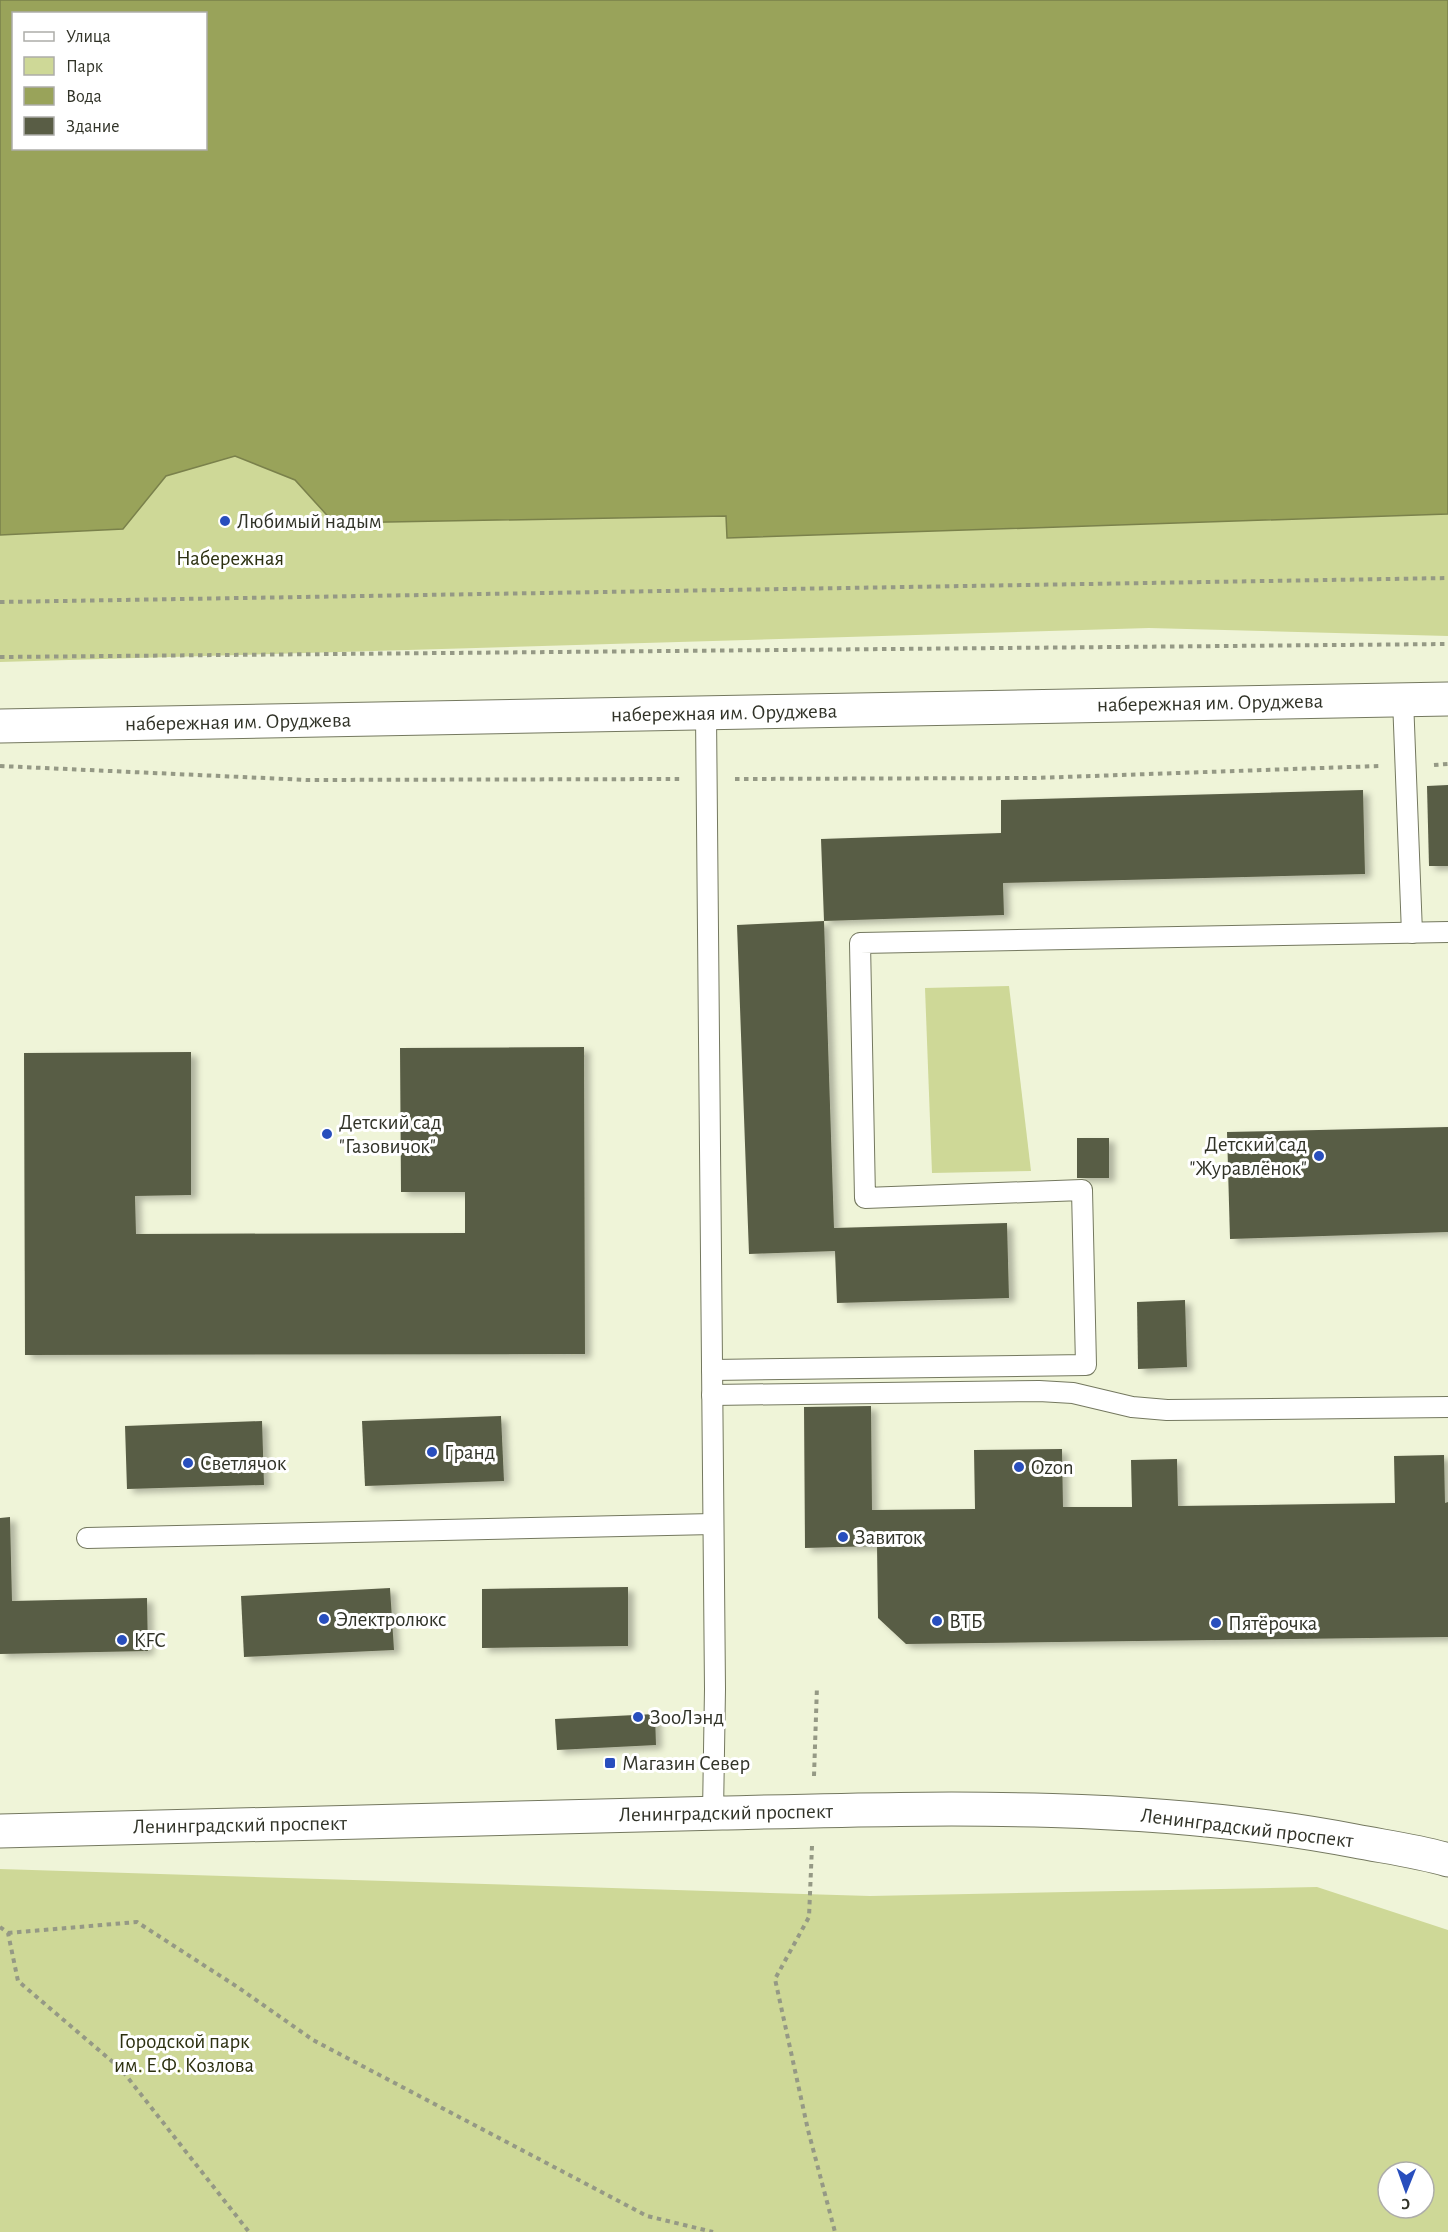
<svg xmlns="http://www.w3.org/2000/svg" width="1448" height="2232" viewBox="0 0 1448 2232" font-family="'Alegreya Sans',sans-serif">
<defs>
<filter id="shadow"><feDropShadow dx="6" dy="4" stdDeviation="3" flood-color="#0004"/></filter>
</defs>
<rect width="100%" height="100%" fill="#eff4d8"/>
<!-- green -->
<g fill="#ced897" fill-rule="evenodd">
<path d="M235,456L295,480L334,523L727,516L728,538L1448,514V636L1149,628L0,662V535L123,529L166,476Z"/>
<path d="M1009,986L1031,1171L932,1173L925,988Z"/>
<path d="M0,1869L870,1896L1317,1887L1448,1930V2232H0ZM1388,2172H1424V2208H1388Z"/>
</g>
<!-- water -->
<path fill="#99a35a" stroke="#7a814b" stroke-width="1.5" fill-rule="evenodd" d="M0,0H1448V514L727,538L726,516L334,523L295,480L235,456L166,476L123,529L0,535ZM14,14H206V148H14Z"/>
<!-- building -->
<g fill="#595d45" filter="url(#shadow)">
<path d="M1448,785V866H1429L1427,786Z"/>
<path d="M1363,790L1365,874L1003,883L1004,915L824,921L821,839L1001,833V800Z"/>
<path d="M824,921L834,1228L1007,1223L1009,1298L837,1303L835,1251L749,1254L737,925Z"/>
<path d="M584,1047L585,1354L25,1355L24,1053L191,1052V1195L135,1196L136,1234L465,1233V1192H401L400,1048Z"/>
<path d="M1448,1127V1232L1230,1239L1227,1132Z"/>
<rect x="1077" y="1138" width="32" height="40"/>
<path d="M1185,1300L1187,1367L1138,1369L1137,1302Z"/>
<path d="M871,1406L872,1510L975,1509L974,1450L1062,1449L1063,1507H1132L1131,1460L1177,1459L1178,1506L1395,1503L1394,1456L1444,1455L1445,1503L1448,1502V1637L906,1644L878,1618L877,1546L805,1548L804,1407Z"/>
<path d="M501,1416L504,1481L365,1486L362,1421Z"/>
<path d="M262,1421L264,1485L127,1489L125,1426Z"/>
<path d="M10,1517L12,1601L147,1598L148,1651L0,1654V1518Z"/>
<path d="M628,1587V1646L482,1648V1589Z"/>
<path d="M390,1588L394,1650L244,1657L241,1596Z"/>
<path d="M655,1714L656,1745L557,1750L555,1719Z"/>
</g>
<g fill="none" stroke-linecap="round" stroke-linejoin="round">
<!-- service casing -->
<g stroke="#74785f" stroke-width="22">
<g id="service">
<path d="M1403,699L1412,933"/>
<path d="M706,714L715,1689L713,1813"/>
<path d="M712,1370L1086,1365L1082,1190L865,1198L860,943L1448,932"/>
<path d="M712,1395L1039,1391L1073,1393L1132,1407L1167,1410L1448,1407"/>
<path d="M87,1538L713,1524"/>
</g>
</g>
<!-- tertiary casing -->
<g stroke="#74785f" stroke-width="35">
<g id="tertiary">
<path d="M0,726L1448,699"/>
<path d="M0,1831C241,1825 482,1819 722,1813C933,1808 1147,1801 1355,1841C1386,1847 1418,1851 1448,1860"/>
</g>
</g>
<!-- path -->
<g stroke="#959985" stroke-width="4" stroke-dasharray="4.5 4.5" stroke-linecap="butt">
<path d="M0,602L1448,578"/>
<path d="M0,657L1448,644"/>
<path d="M1434,765L1448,764"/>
<path d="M0,766L308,780L680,779"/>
<path d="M735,779L1034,778L1379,766"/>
<path d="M814,1776L817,1686"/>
<path d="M812,1846L809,1917L775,1979L808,2130L835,2232"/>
<path d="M0,1927L8,1933L18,1981L121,2069L249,2232"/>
<path d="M8,1933L137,1922L239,1988L313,2040L647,2216L713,2232"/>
</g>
<!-- service -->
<use href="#service" stroke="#fff" stroke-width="20"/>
<!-- tertiary -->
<use href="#tertiary" stroke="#fff" stroke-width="33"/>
</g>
<!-- markers -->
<g fill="#284ebd" stroke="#fff" stroke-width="2">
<circle cx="225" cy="521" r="6"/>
<circle cx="327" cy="1134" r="6"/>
<circle cx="1319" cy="1156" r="6"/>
<circle cx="432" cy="1452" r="6"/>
<circle cx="188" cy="1463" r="6"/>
<circle cx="1019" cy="1467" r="6"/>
<circle cx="843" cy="1537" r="6"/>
<circle cx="324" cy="1619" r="6"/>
<circle cx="937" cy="1621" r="6"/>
<circle cx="1216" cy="1623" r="6"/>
<circle cx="122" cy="1640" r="6"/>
<circle cx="638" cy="1717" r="6"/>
<rect x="604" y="1757" width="12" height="12" rx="3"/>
</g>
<g text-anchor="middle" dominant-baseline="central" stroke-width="6" stroke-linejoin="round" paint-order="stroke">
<!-- poi labels -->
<g font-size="21" fill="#313328" stroke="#fff" text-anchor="start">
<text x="237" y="521">Любимый надым</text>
<text x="339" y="1122">Детский сад<tspan x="339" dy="24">"Газовичок"</tspan></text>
<text x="1307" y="1144" text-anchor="end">Детский сад<tspan x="1307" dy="24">"Журавлёнок"</tspan></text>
<text x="444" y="1452">Гранд</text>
<text x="200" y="1463">Светлячок</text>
<text x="1031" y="1467">Ozon</text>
<text x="855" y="1537">Завиток</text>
<text x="336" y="1619">Электролюкс</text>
<text x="949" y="1621">ВТБ</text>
<text x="1228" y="1623">Пятёрочка</text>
<text x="134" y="1640">KFC</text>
<text x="650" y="1717">ЗооЛэнд</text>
<text x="622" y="1763">Магазин Север</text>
</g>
<!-- park labels -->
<g font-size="21" fill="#2c3010" stroke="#fff">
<text x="230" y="558">Набережная</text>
<text x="184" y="2041">Городской парк<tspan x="184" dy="24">им. Е.Ф. Козлова</tspan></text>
</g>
<!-- street labels -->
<g font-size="21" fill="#313328" stroke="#fff">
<text transform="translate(1210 703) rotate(-1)">набережная им. Оруджева</text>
<text transform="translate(724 713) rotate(-1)">набережная им. Оруджева</text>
<text transform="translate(238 722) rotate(-1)">набережная им. Оруджева</text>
<text transform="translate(726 1813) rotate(-1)">Ленинградский проспект</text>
<text transform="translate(240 1825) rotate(-1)">Ленинградский проспект</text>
<text transform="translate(1247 1828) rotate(7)">Ленинградский проспект</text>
</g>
</g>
<!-- legend -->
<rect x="12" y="12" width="195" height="138" fill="#ffffff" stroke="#adada9" stroke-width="1.5"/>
<rect x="24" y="32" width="30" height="9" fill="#ffffff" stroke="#adada9" stroke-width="1.5"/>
<text x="66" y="42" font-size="18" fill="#313328">Улица</text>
<rect x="24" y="57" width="30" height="18" fill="#ced897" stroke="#adada9" stroke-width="1.5"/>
<text x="66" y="72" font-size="18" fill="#313328">Парк</text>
<rect x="24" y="87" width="30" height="18" fill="#99a35a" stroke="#adada9" stroke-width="1.5"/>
<text x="66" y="102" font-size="18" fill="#313328">Вода</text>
<rect x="24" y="117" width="30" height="18" fill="#595d45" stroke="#adada9" stroke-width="1.5"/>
<text x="66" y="132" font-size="18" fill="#313328">Здание</text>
<!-- north arrow -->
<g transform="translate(1406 2190) rotate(181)"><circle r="28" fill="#ffffff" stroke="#adada9" stroke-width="1.5"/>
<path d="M0-4.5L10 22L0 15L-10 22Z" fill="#284ebd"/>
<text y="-9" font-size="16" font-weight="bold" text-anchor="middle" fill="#313328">С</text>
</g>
</svg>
